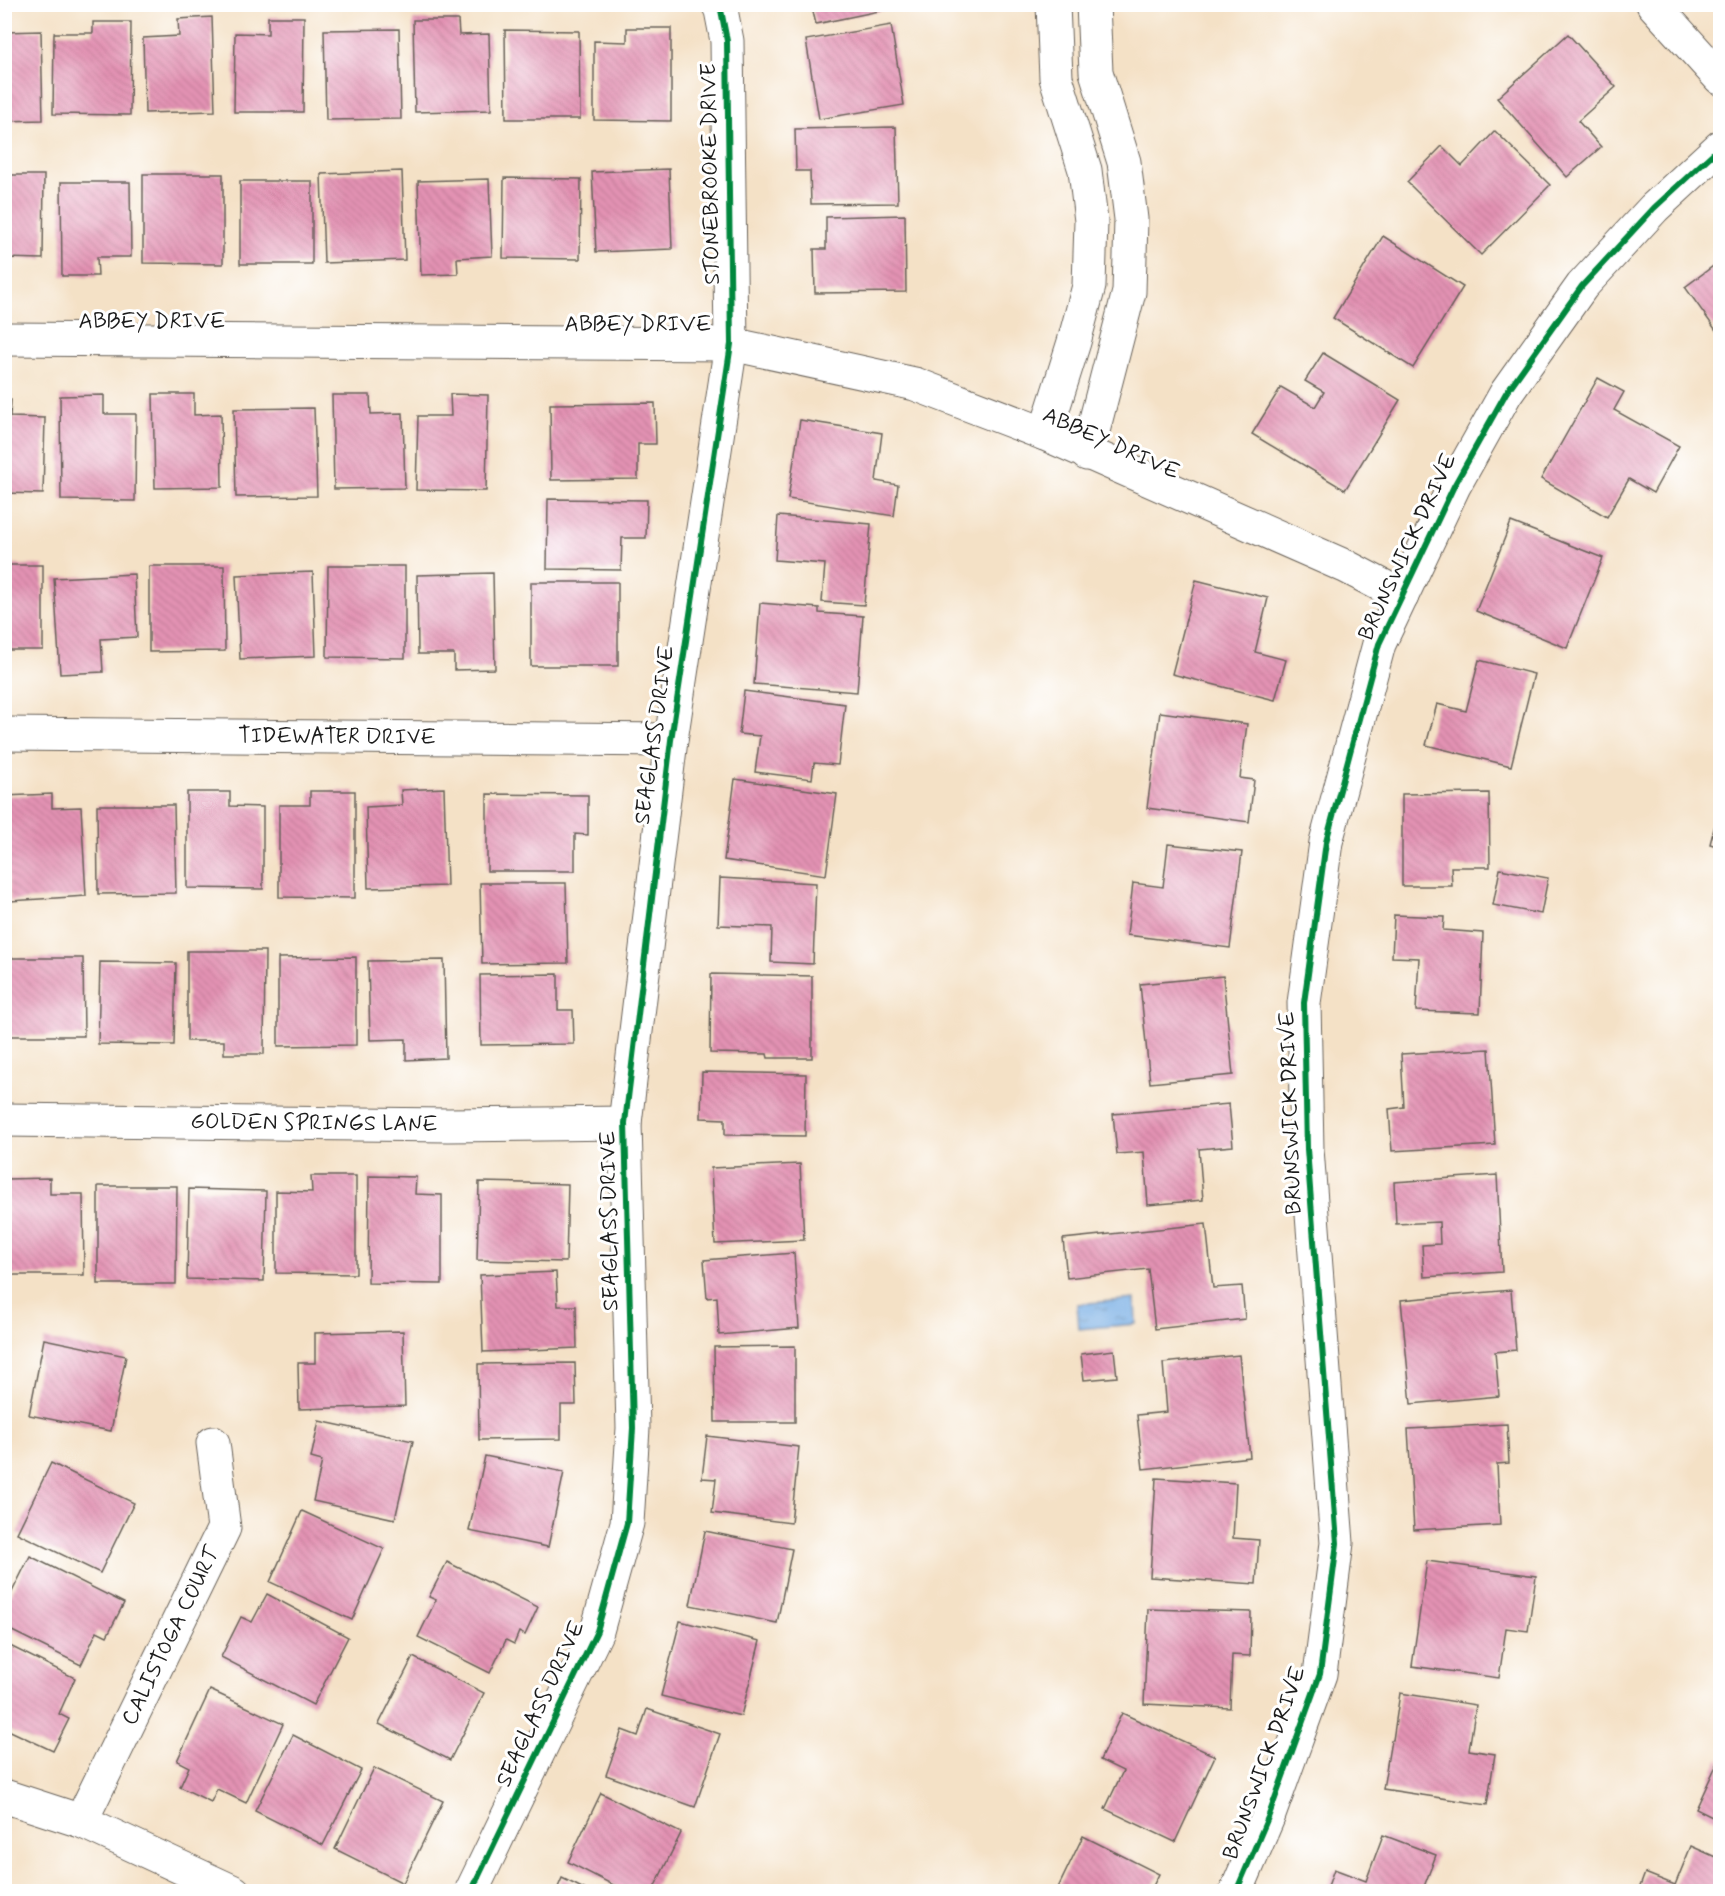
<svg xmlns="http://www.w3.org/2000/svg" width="1725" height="1896" viewBox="0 0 1725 1896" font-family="Mynerve,sans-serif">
<defs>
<pattern id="water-ripples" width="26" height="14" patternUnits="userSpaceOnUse" patternTransform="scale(1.5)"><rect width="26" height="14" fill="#74ace3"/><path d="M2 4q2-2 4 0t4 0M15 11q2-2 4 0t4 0" fill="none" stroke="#5e8bb7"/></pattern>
<pattern id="building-back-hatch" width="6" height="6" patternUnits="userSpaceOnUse" patternTransform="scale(1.5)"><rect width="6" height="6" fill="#e392b3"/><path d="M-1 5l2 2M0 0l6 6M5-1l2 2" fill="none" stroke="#c27d99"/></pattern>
</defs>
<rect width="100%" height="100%" fill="#fff"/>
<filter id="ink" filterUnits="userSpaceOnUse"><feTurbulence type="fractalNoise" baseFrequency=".0167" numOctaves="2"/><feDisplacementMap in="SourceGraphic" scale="12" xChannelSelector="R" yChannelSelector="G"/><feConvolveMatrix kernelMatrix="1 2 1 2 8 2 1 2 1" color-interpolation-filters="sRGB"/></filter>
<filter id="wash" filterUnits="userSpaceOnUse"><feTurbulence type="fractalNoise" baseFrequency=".008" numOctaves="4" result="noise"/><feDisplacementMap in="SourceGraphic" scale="24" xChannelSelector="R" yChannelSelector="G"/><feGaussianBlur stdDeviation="1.35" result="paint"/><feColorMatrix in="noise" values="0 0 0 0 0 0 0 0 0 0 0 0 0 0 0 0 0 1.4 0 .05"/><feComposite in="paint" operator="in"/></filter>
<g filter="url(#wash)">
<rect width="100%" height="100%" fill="#f4e1c6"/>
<!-- water -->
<path fill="url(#water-ripples)" stroke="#486480" stroke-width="1.5" d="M1135,1299L1136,1324L1079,1329L1077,1304Z"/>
<g id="blocks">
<!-- building -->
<g fill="url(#building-back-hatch)">
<path d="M811,4H888L889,9L816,24Z"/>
<path d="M212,17L215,111L145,113L143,38L179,36L178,19Z"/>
<path d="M268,17H304L303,112H234L235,33L268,34Z"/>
<path d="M413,20H458L459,35L489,34L491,110L415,112Z"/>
<path d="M93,22H131L130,115L53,114L54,33H93Z"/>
<path d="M891,25L904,105L819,119L806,40Z"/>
<path d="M627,28H671V121L594,120V41L627,42Z"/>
<path d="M399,29L401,119L326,120L324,30Z"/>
<path d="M505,30L579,31L580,119H506Z"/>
<path d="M41,31L43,120L4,121V32Z"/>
<path d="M1568,34L1616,87L1578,121L1601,147L1567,177L1497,98Z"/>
<path d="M896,127L898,203L811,204L810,171H796L795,129Z"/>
<path d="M1495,131L1550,185L1481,255L1407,182L1442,146L1462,166Z"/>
<path d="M669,169L672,249L596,252L592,172Z"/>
<path d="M402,171L405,260L324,263L321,174Z"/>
<path d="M143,174H223V264L143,263Z"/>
<path d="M4,175H44L43,259L4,258Z"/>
<path d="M504,178L581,179L580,259L503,258Z"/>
<path d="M489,179L492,256L457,258L458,274L421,275L418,181Z"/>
<rect x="240" y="181" width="72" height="83"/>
<path d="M61,182H130L131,257H97L98,276H62Z"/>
<path d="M905,215L906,292L815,293L814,249H826V217Z"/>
<path d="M1383,236L1463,287L1413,368L1333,318Z"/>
<path d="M1720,261V336L1685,287Z"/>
<path d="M1323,353L1400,400L1345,490L1252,434L1281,387L1315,407L1324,392L1305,381Z"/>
<path d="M1598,378L1624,392L1614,410L1679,446L1653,493L1629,479L1607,517L1541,479Z"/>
<path d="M153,394H194V415L221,414L222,487L155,488Z"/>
<path d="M450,394L488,395L486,491L416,490L418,416H451Z"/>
<path d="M104,395V414H136L135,501L61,500L60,396Z"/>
<path d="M332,395H370L371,414L403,413L405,488L334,489Z"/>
<path d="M4,400H11L10,417L45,418L43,494L4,493Z"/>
<path d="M655,403L656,444H638V479L551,480L550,404Z"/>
<path d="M314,408L317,496L236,497L234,409Z"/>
<path d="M800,420L882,433L876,481L898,485L894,516L788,499Z"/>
<path d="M548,499L647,500L646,538H622L621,570L547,569Z"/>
<path d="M778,516L871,524L864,605L822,602L825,564L775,560Z"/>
<path d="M1511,522L1603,558L1567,648L1476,611Z"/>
<rect x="4" y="565" width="39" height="85"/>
<path d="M149,566H224L225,651L149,652Z"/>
<path d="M328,566H405V658L327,657Z"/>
<path d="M313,572L316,656L240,659L236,575Z"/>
<path d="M493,573L495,669L454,670V654H418L417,575Z"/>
<path d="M134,574L137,637L101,639L103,672L60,674L54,578Z"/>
<path d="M1196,580L1268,598L1255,652L1286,660L1275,700L1172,674Z"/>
<rect x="531" y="582" width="87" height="84"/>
<path d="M760,603L819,608V613L863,616L857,692L754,684Z"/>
<path d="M1479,660L1534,674L1511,766L1426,745L1437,704L1466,711Z"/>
<path d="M744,691L845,704L838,765L814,763L812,779L755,772L760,736L739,734Z"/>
<path d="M1160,712L1247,724L1240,778L1254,780L1249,822L1147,808Z"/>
<path d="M735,779L837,794L826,875L724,860Z"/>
<path d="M444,788L447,886L368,888L366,807L402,805L401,790Z"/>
<path d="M310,791H355V898L279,897V805H310Z"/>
<path d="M187,792H230V806L263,807V889L187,888Z"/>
<path d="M1489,793L1490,867H1451L1452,886H1402V794Z"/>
<path d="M52,794V808L81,807L86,896L10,901L4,796Z"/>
<path d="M487,794L588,795V835L575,834V871H487Z"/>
<path d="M97,805H174L176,893L98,894Z"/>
<path d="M1720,805V847L1710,844Z"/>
<path d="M1168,844L1242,852L1230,948L1127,935L1133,883L1163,887Z"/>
<path d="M1500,869L1548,878L1541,914L1493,905Z"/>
<path d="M720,878L816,883L813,964L771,962L772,927L718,925Z"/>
<path d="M480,883H566L568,963L482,964Z"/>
<path d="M1394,915L1444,917L1443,930L1483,933L1480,1013L1416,1011L1419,958L1392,957Z"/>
<path d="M187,951H265L264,1054H224V1041H187Z"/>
<path d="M356,957V1045L278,1046V958Z"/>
<path d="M7,958H83L84,1036H8Z"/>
<path d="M444,960L446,1058L406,1060V1039L370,1040L368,961Z"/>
<path d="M100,962L176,963L174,1045L98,1044Z"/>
<path d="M558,974V1010H573L574,1044L481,1045L480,975Z"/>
<path d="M711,974L812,976V1058H768L767,1054L710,1053Z"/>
<path d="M1223,976L1233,1075L1150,1083L1140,984Z"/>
<path d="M1489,1049L1495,1145L1392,1151L1389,1109L1404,1107L1401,1054Z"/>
<path d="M702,1072L806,1074L805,1136L725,1135V1119L701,1118Z"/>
<path d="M1229,1104L1233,1146L1199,1149L1203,1200L1148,1205L1144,1152L1117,1154L1113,1114Z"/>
<path d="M800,1164L804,1240L715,1244L711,1168Z"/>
<path d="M1497,1175L1502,1272L1424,1277L1422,1245L1440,1244L1439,1222L1396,1224L1394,1182Z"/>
<path d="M311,1176H356V1274L276,1273V1191L312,1192Z"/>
<path d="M369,1176L416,1177L415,1194L442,1195V1284L368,1283Z"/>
<path d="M50,1178V1194H83L84,1275H7L6,1179Z"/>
<path d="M479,1182L568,1184L566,1262L477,1260Z"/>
<path d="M98,1186H177L176,1284H98Z"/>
<path d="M189,1189L266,1191L264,1281L187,1279Z"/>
<path d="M1206,1224L1213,1288L1242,1286L1245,1319L1155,1329L1148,1269L1067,1278L1063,1239Z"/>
<path d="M794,1253L799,1328L719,1335L717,1297L707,1298L704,1260Z"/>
<path d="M556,1272L558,1306H576L577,1348L483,1352L480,1275Z"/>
<path d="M1511,1290L1516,1350L1495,1352L1499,1396L1411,1404L1401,1300Z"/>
<path d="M403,1331L405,1406L299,1409L298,1363H315V1333Z"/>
<path d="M44,1339L126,1356L111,1431L29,1415Z"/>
<path d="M795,1346V1422H715L714,1347Z"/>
<path d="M1114,1350L1117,1377L1084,1380L1081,1354Z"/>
<path d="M1239,1355L1250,1457L1143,1469L1137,1415L1167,1412L1163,1363Z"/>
<path d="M575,1363L576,1405H561V1439L479,1440L478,1364Z"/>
<path d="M319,1421L413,1441L395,1519L313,1501L322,1461L311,1458Z"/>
<path d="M1507,1424L1509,1463L1497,1464L1500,1525L1414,1530L1408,1429Z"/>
<path d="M707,1436L799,1447L791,1523L712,1513L716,1479L702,1478Z"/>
<path d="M485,1456L564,1472L548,1547L469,1531Z"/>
<path d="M51,1463L134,1503L100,1573L17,1533Z"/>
<path d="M1156,1478L1236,1483L1233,1538L1259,1540L1256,1584L1150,1577Z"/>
<path d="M302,1511L384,1549L352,1620L270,1582Z"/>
<path d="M705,1531L792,1549L777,1623L690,1605Z"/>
<path d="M30,1556L124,1603L107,1636L97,1631L81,1665L4,1627V1608Z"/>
<path d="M1427,1561L1536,1576L1528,1631L1506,1628L1499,1678L1412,1666Z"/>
<path d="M447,1562L538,1607L525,1635L519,1632L514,1644L506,1640L490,1673L418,1637L436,1600L429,1597Z"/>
<path d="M267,1594L348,1637L313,1705L221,1657L241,1617L252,1622Z"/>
<path d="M1148,1609L1251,1612L1250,1656L1232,1655L1230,1708L1144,1704Z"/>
<path d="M680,1621L760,1641L741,1716L661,1696Z"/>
<path d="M4,1643L75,1678L59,1714L69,1719L53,1751L4,1728Z"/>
<path d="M413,1657L484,1693L450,1760L379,1724Z"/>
<path d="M210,1690L283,1724L246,1803L217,1789L211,1802L180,1787L189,1767L177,1761Z"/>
<path d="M1400,1693L1476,1705L1469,1750L1495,1754L1487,1805L1383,1789L1391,1740H1393Z"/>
<path d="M647,1709L720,1734L695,1807L606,1775L622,1730L638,1736Z"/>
<path d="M1122,1713L1215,1756L1175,1842L1105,1809L1123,1771L1100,1760Z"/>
<path d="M293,1735L361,1770L323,1845L255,1811Z"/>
<path d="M1720,1757V1821L1696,1809Z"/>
<path d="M374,1768L443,1801L403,1883L335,1849Z"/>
<path d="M601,1793L681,1833L652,1892H627L568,1862Z"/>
<path d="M1383,1835L1436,1855L1422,1892H1326L1334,1869L1366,1881Z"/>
<path d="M1083,1836L1159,1874L1150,1892H1056Z"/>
<path d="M1691,1846L1720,1859V1892H1638L1645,1873L1675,1885Z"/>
<path d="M562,1878L590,1892H556Z"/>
</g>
</g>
</g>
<g filter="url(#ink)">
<use href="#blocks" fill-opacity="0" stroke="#686158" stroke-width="1.5"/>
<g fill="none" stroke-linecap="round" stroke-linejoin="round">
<!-- minor casing -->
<g stroke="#686158" stroke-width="35">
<g id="minor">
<path d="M1653,4L1720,78"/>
<path d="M4,339L731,344L915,384L1045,434L1347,567L1402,596"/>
<path d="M1045,434L1074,342L1089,286L1091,221L1085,170L1056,78L1053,4"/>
<path d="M1087,454L1129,292L1131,219L1124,162L1096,72L1093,4"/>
<path id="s1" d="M4,734L671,740"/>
<path id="s2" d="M4,1120L448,1125L625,1123"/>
<path d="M4,1796L81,1821L234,1892"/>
<path id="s3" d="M81,1821L224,1528L213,1443"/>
<path d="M471,1892L597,1631L627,1523L633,1428L625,1123L671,740L731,344L727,41L721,10L718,4"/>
<path d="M1236,1892L1269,1815L1320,1674L1337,1543L1307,1149L1304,1003L1326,842L1379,644L1454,486L1506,393L1582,286L1654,208L1720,147"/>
</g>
</g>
<!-- minor -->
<use href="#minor" stroke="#fff" stroke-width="33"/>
<!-- cycleway casing -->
<g stroke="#fff" stroke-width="10">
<g id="cycleway">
<path d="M471,1892L597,1631L627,1523L633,1428L625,1123L671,740L731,344L727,41L721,10L718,4"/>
<path d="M1236,1892L1269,1815L1320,1674L1337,1543L1307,1149L1304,1003L1326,842L1379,644L1454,486L1506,393L1582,286L1654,208L1720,147"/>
</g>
</g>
<!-- cycleway -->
<use href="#cycleway" stroke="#00873e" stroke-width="6"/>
</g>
</g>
<g text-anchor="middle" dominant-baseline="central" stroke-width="6" stroke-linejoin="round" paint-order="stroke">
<!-- street labels -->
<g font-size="22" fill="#1c1c1c" stroke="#fff">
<text transform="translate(711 174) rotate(-91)">STONEBROOKE DRIVE</text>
<text x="152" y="322">ABBEY DRIVE</text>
<text x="638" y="325">ABBEY DRIVE</text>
<text transform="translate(1111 444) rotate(24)">ABBEY DRIVE</text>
<text transform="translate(1408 547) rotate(-65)">BRUNSWICK DRIVE</text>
<text transform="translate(655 735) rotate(-82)">SEAGLASS DRIVE</text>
<text stroke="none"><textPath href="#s1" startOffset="333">TIDEWATER DRIVE</textPath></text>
<text transform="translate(1291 1113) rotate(-92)">BRUNSWICK DRIVE</text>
<text stroke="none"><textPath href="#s2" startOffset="310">GOLDEN SPRINGS LANE</textPath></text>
<text transform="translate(610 1221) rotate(-91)">SEAGLASS DRIVE</text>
<text stroke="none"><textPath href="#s3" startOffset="206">CALISTOGA COURT</textPath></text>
<text transform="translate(541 1704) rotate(-65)">SEAGLASS DRIVE</text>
<text transform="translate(1265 1763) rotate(-70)">BRUNSWICK DRIVE</text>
</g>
</g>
<!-- margin -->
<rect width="1725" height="1896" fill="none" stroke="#fff" stroke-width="24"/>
</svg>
